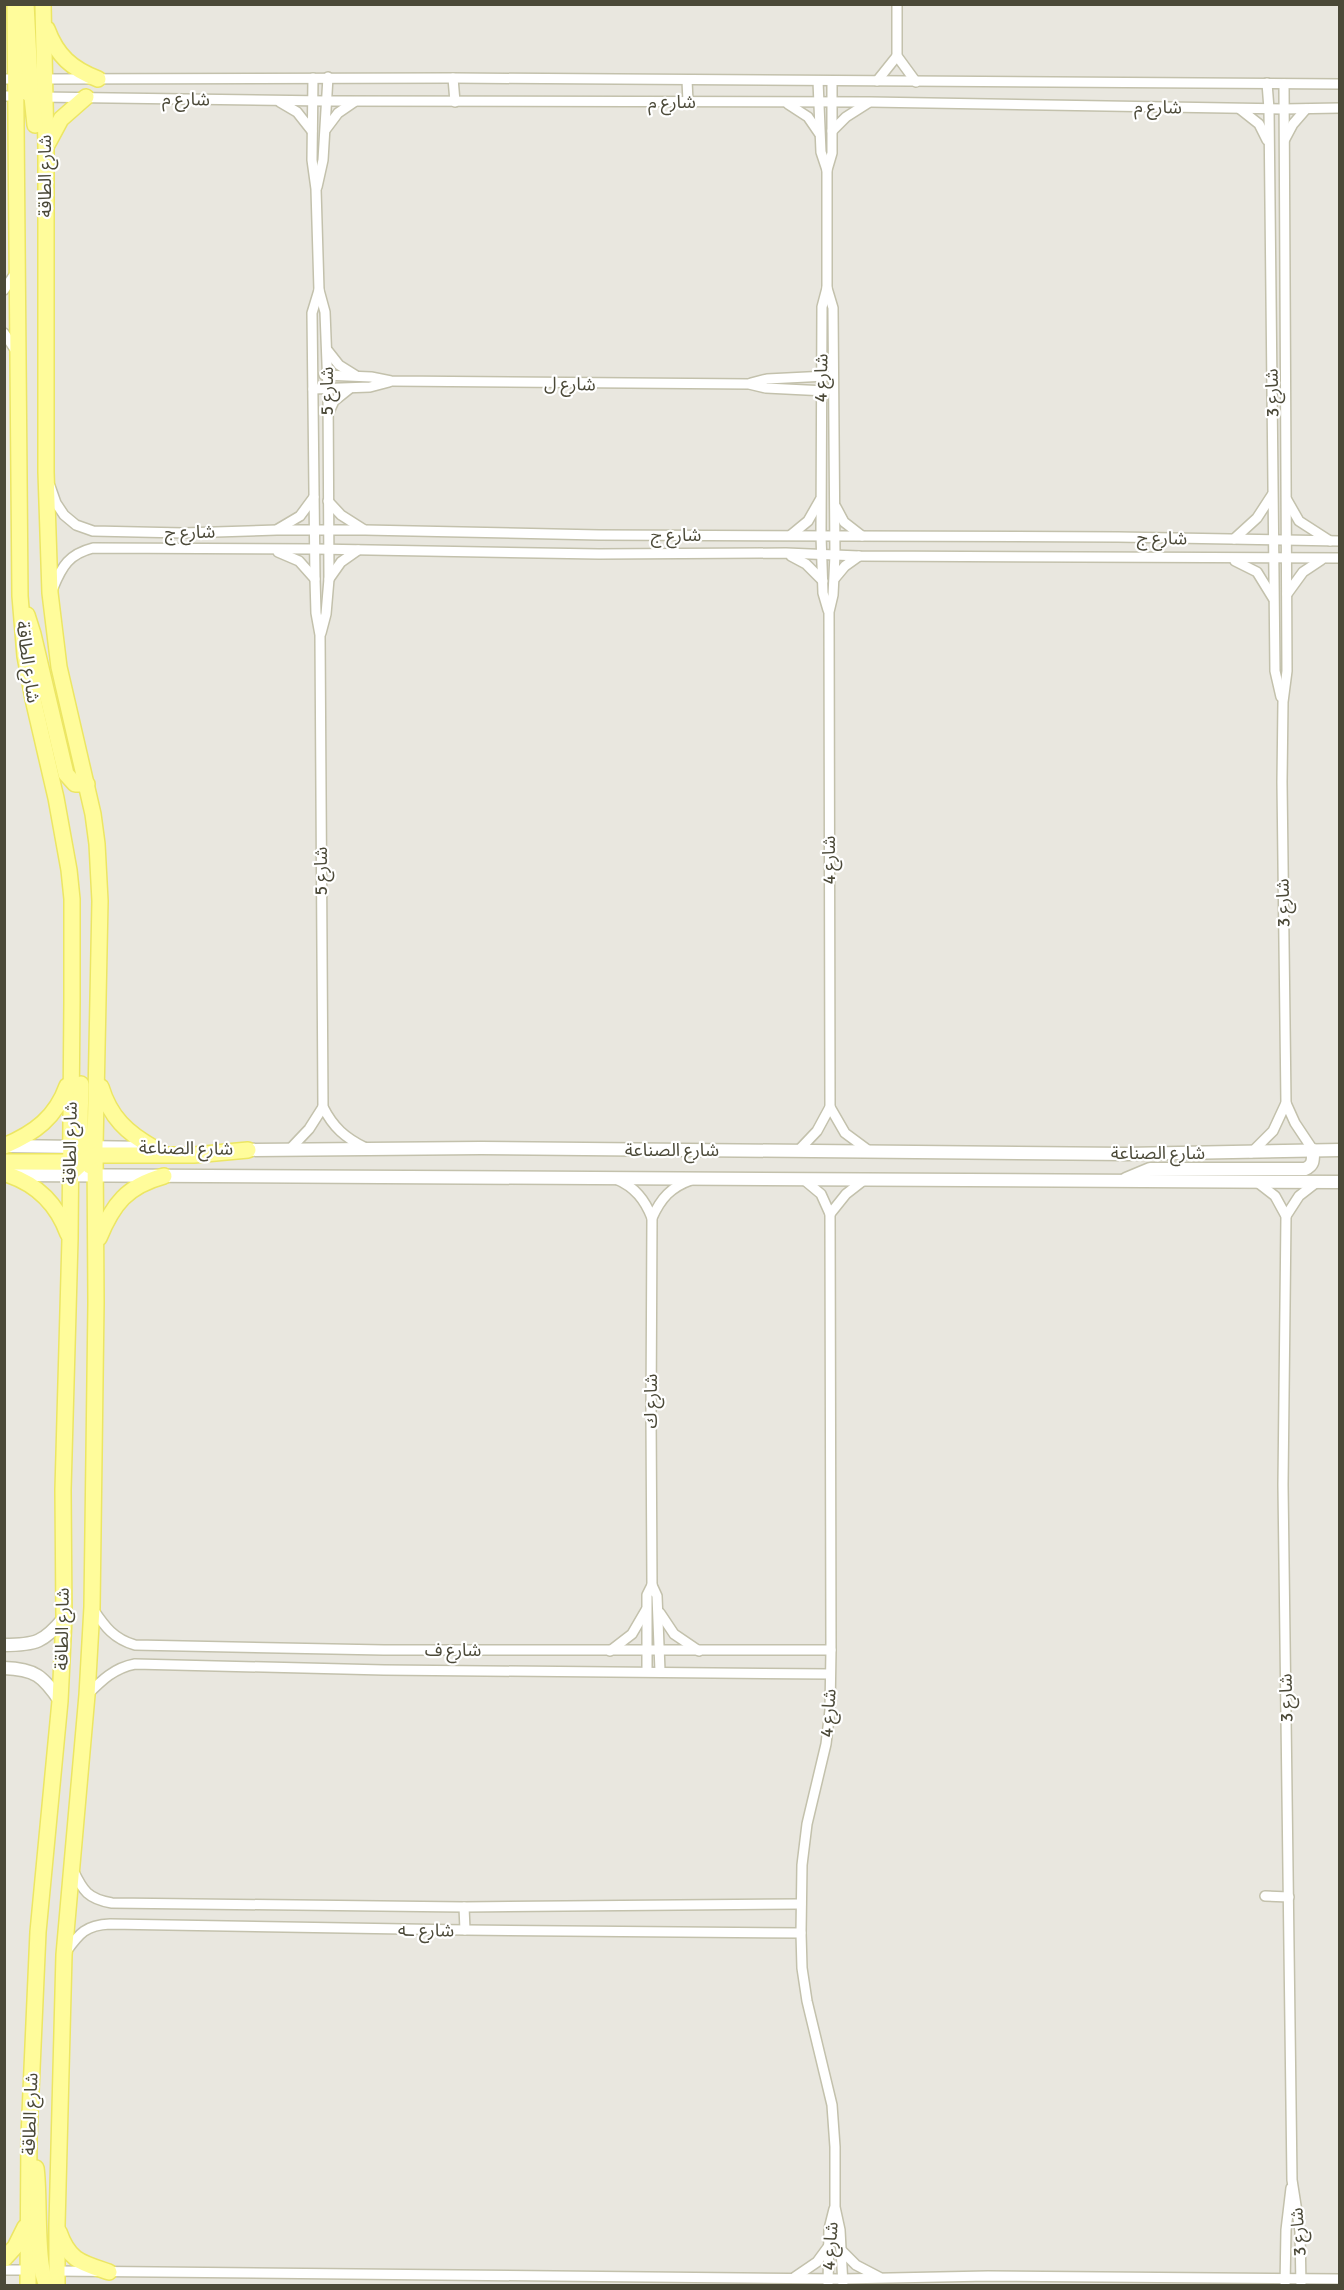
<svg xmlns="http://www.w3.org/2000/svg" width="1344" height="2290" viewBox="0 0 1344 2290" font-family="Signika,'Noto Sans Arabic',sans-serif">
<rect width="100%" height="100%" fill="#f6f6eb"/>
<!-- industrial -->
<path fill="#e9e7df" d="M5,5H1339V2285L5,2286Z"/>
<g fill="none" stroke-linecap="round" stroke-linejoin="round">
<!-- minor casing -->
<g stroke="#c3c1ac" stroke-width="12">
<g id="minor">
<path d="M897,4V56L916,82"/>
<path d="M313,78L312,160L316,189L319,290L325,312L328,389L329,579L326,614L321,633"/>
<path d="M453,78L455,102"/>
<path d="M4,79H20"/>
<path d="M40,79L453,78L1340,84"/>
<path d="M687,80L688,102"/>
<path d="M818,81L821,152L827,170"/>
<path d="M877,81L897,56"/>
<path d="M1267,83L1269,109L1275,671L1281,697"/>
<path d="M4,96H20"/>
<path d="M40,97L326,101L870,102L1283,109L1340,108"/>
<path d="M280,102L297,112L312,131"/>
<path d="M788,104L808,117L819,133"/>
<path d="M1240,109L1259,124L1267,140"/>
<path d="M326,129L338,113L354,102"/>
<path d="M832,131L846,117L868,103"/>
<path d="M1285,139L1293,124L1306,109"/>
<path d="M317,187L323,160L328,77"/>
<path d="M4,290L14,275"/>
<path d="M319,290L312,313L315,579L316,613L320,635L323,1107C333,1127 345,1138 366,1148"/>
<path d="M4,333L16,351"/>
<path d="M328,351L339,365L355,375"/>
<path d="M324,375L371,377L391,381L749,384L766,388L826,391"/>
<path d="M751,383L767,379L827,376"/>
<path d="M313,389L370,387L389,382"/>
<path d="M329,412L334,401L349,389"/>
<path d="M50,486L56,503L64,515L76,525L93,531L183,533L277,530H365L599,535L1118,537L1340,541"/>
<path d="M1287,500L1299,521L1330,541"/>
<path d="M328,501L341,515L363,529"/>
<path d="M836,507L844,522L862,536"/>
<path d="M278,529L300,516L314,497"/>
<path d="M791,535L808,521L820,500"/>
<path d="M1234,539L1257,518L1272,495"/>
<path d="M278,552L299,561L315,579"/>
<path d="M791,556L806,564L823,581"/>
<path d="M1235,561L1257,572L1273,598"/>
<path d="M835,578L845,566L859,556"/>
<path d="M329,579L341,562L358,550"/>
<path d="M53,588C62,566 69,554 93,548L315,549L599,554L786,553L859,556L1340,558"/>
<path d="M1287,594L1303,572L1321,560"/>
<path d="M828,610L823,593L821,536L822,307L827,288V170L832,153V81"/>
<path d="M1286,1103L1295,1123L1313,1150"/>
<path d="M830,1107L845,1133L868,1150"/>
<path d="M291,1148L309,1129L323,1107"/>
<path d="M798,1151L817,1131L830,1107L829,612L833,595L835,555L833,308L827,288"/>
<path d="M1251,1153L1273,1131L1286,1103L1282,782L1283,702L1287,671L1284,84"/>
<path d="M616,1179C635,1187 645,1200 652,1218"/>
<path d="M803,1179L821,1194L830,1214L831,1650L830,1710L826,1744L807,1824L802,1865L801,1933L802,1968L807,2001L832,2105L835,2147V2207L840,2230L843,2286"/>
<path d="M1257,1182L1275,1196L1286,1216L1283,1485L1292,2180L1300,2231L1301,2286"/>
<path d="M830,1214L846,1194L864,1180"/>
<path d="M1286,1216L1299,1196L1317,1182"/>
<path d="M93,1609C105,1627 114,1639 135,1645L384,1650H831"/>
<path d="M660,1613L674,1634L699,1651"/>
<path d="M610,1651L632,1634L646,1610"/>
<path d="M647,1671V1595L652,1585"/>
<path d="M660,1671L657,1596L652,1585L651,1415L652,1218C661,1198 671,1187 691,1180"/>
<path d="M87,1695C102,1680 114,1668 135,1664L384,1670L830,1674"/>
<path d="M73,1870C83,1891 88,1899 112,1903L464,1907L801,1904"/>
<path d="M1265,1896L1289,1897"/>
<path d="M464,1907L465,1930"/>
<path d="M65,1953C79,1934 85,1925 110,1924L465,1930L801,1933"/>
<path d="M841,2250L856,2265L879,2277"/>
<path d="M4,2270H32"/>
<path d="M55,2271L842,2279L988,2276L1340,2279"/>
<path d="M795,2277L817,2262L828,2247"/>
<path d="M828,2286L829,2229L834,2209"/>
<path d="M1285,2286L1286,2230L1291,2188"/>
</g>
</g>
<!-- tertiary casing -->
<g stroke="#c3c1ac" stroke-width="15">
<g id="tertiary">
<path d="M6,1146L153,1148"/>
<path d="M240,1150L481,1148L1126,1154L1340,1150"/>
<path d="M12,1175L1340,1182"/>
<path d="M1126,1179L1150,1169H1305C1314,1165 1313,1160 1313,1150"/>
<path d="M4,1645C36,1645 44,1642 64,1618"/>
<path d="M4,1668C35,1669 43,1676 60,1701"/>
</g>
</g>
<!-- primary casing -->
<g stroke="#ece663" stroke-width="18">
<g id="primary">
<path d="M15,4L20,596L25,656L33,699L56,798L69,870L72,899V1001L70,1239L63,1490L64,1618L60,1701L38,1932L29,2137L28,2286"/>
<path d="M26,4L30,79L40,94"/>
<path d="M43,4L46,148V472L50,593L59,667L93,814L97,844L100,901L95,1146L96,1303L92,1607L87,1695L64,1955L57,2225V2286"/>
<path d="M47,29C57,56 72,69 98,79"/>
<path d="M16,79L32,97L35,125"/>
<path d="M47,145L61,119L86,97"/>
<path d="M27,615L33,634L66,774L75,784H87"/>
<path d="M81,1084C81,1110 76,1143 90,1166"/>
<path d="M101,1087C110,1117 127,1133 154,1148"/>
<path d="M4,1146C35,1133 56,1117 67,1086"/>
<path d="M4,1162H70L79,1159"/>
<path d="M9,1175C38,1185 57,1204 68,1234"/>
<path d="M69,1175L86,1159L95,1155H194L248,1150"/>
<path d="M99,1238C113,1204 127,1186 164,1176"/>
<path d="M36,2168C40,2193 35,2271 48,2286"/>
<path d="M59,2232C69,2261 82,2263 109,2272"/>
<path d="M4,2259L15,2247L25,2227"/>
</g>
</g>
<!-- minor -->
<use href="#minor" stroke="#fff" stroke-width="9"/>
<!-- tertiary -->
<use href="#tertiary" stroke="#fff" stroke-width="12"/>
<!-- primary -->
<use href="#primary" stroke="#fffc9b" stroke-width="15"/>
</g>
<g text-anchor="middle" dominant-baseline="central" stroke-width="4.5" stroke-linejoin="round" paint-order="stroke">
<!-- street labels -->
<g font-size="18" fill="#4b4938" stroke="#fff">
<text transform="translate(186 99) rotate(1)">شارع م</text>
<text x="672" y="102">شارع م</text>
<text transform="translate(1158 107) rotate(1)">شارع م</text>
<text transform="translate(45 176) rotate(-90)">شارع الطاقة</text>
<text transform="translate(821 378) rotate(-89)">شارع 4</text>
<text transform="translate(570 384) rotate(1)">شارع ل</text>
<text transform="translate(327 391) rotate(-90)">شارع 5</text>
<text transform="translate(1272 393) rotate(-91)">شارع 3</text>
<text transform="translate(190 532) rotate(-1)">شارع ج</text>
<text x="676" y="535">شارع ج</text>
<text transform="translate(1162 538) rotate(1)">شارع ج</text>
<text transform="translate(28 662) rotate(82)">شارع الطاقة</text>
<text transform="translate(829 860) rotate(-90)">شارع 4</text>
<text transform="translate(321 871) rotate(-90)">شارع 5</text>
<text transform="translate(1283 903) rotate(-91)">شارع 3</text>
<text transform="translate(70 1143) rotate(-89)">شارع الطاقة</text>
<text transform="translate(186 1148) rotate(1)">شارع الصناعة</text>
<text x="672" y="1150">شارع الصناعة</text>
<text x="1158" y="1153">شارع الصناعة</text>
<text transform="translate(651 1401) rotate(-90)">شارع ك</text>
<text transform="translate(62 1629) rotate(-89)">شارع الطاقة</text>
<text x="453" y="1650">شارع ف</text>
<text transform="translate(1286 1698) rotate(-91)">شارع 3</text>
<text transform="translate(828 1713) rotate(-86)">شارع 4</text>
<text transform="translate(426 1930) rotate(1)">شارع ـه</text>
<text transform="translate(30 2114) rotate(-88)">شارع الطاقة</text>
<text transform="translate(1298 2232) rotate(-94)">شارع 3</text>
<text transform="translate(830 2246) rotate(-86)">شارع 4</text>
</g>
</g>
<!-- border -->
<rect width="1344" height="2290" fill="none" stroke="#4b4938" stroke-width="12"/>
</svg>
